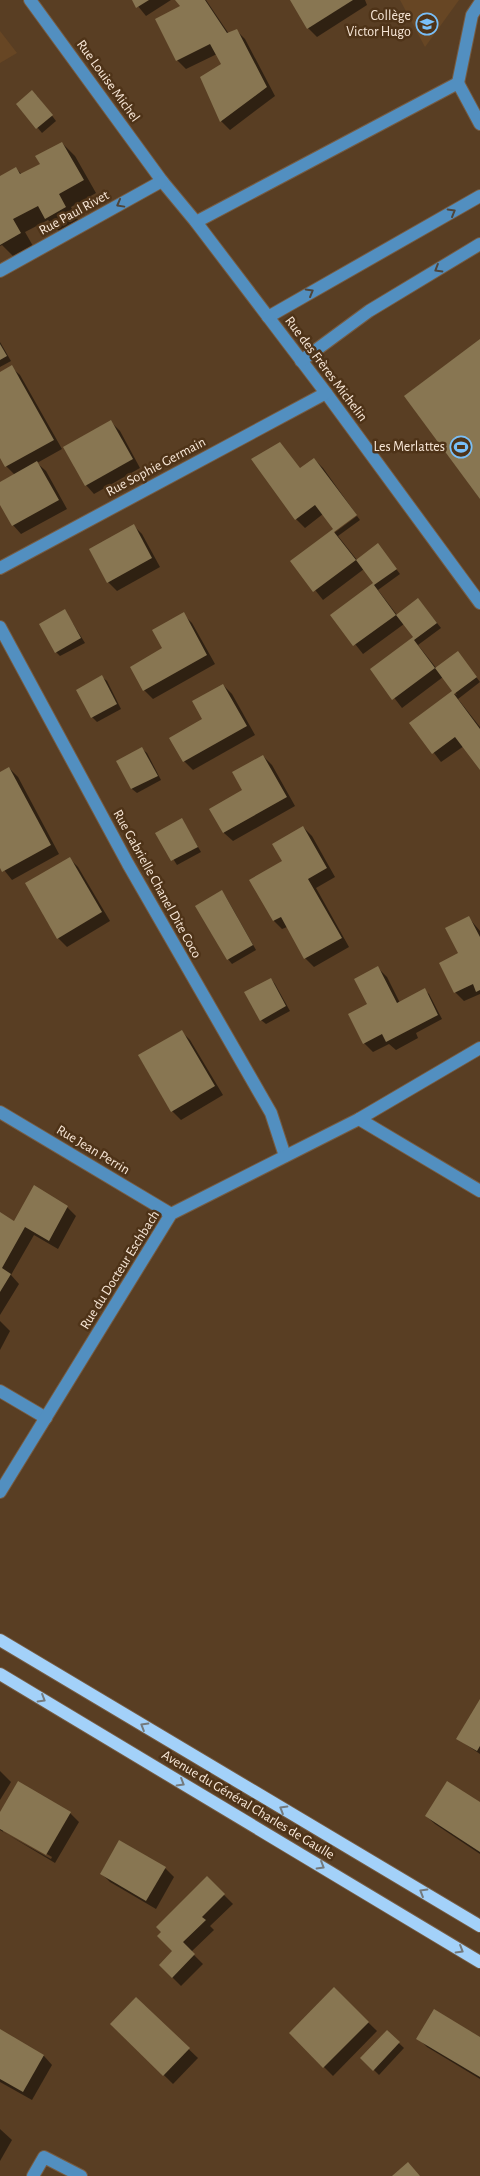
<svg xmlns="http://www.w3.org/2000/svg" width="480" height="2176" viewBox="0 0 480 2176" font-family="'Alegreya Sans',sans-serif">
<rect width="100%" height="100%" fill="#593e23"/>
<!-- built -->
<g fill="#674624">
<path d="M400,0H459L425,47Z"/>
<path d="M0,31L17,53L0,63Z"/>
</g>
<!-- shadow -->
<g fill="#0007" fill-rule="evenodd">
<path d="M133,0H171L146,16Z"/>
<path d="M177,0H206L229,34L236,30L245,39L275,96L230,130L221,121L201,78L222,64L217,54L186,69L177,60L157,19L181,7Z"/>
<path d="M291,0H365L367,5L317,37L308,28Z"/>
<path d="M37,96L56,121L42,133L18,104Z"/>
<path d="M62,143L75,156L96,193L71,207L78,220L59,231L48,220L25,232L33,246L14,257L2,245L0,246V177L16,168L22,175L41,164Z"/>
<path d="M0,342L11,361L0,367Z"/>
<path d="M11,367L20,375L62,449L37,463L46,471L67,509L21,534L13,525L0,502V483L15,475L6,466L0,455V373Z"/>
<path d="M111,422L120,431L140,468L94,494L86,485Z"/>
<path d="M280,444L300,470L314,459L323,468L356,514L334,530V533L357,516L360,520L338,536L357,560L378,545L400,574L378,590L397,615L418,599L441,628L418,645L437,669L458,653L480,682L458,699L480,727V768L464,746L441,762L411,723L452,693L457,695L443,677L402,708L372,669L414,638L404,624L363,654L332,615L374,583L364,569L323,600L292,561L334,529L323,514L305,528L296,519L253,459Z"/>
<path d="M134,526L142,534L160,567L117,591L108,582Z"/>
<path d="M65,611L85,643L60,656L56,652Z"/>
<path d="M183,614L192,623L215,664L153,699L144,690L131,667L164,649Z"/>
<path d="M102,677L107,681L121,709L97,722L92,717Z"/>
<path d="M223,685L232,694L255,735L193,770L184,761Z"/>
<path d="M142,749L147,753L161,780L137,793L132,789L118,761Z"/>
<path d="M263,756L272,765L295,806L233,841L224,833L211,809L244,790Z"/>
<path d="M9,768L18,777L59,854L12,880L0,865V773Z"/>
<path d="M182,820L201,852L177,865L157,833Z"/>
<path d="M303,827L312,836L335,877L316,888L349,947L314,967L305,958L287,927L282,929L274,921L284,862Z"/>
<path d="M69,858L78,867L110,921L67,947L58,938Z"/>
<path d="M222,892L226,897L256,950L232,964L228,959Z"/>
<path d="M469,918L480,931V994L464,1001L455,992L441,963L459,954Z"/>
<path d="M378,968L387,977L400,1003L424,990L429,994L442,1019L416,1033L418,1038L396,1050L389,1044L373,1052L364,1043Z"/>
<path d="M271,979L275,984L290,1011L266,1024L261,1020Z"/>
<path d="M181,1031L190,1040L223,1095L181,1120L172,1111L139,1056Z"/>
<path d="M67,1207L76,1216L58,1249L34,1235L11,1275L19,1284L0,1315V1213L15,1222Z"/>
<path d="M0,1321L10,1331L0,1350Z"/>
<path d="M480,1702V1754L458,1739Z"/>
<path d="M0,1771L11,1782L0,1800Z"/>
<path d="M19,1783L70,1813L79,1822L55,1863L0,1830V1815ZM3,1829L52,1857L51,1859L3,1832Z"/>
<path d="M480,1804V1854L435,1824L426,1816Z"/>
<path d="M119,1842L165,1868L174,1877L156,1909L110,1882L101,1873Z"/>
<path d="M207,1878L233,1904L210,1926L214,1930L191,1952L203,1964L181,1986L160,1965L174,1951Z"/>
<path d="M334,1989L377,2031L333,2076L290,2033Z"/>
<path d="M136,1999L198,2058L173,2084L112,2024Z"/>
<path d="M0,2031L44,2056L52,2065L32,2100L0,2082Z"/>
<path d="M387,2032L404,2048L379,2075L362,2058Z"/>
<path d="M418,2038H480V2079L427,2047Z"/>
<path d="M0,2129L12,2140L0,2161Z"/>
</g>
<!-- building -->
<g fill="#887652">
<path d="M132,0H149L136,8Z"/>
<path d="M175,0H205L227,33L237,29L267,87L220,122L200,77L221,64L210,44L176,61L155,19L180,6Z"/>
<path d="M290,0H353L307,29Z"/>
<path d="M32,90L53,115L36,129L16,104Z"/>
<path d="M62,142L84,180L59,194L66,207L45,219L38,206L13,219L21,233L0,245V176L16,167L20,174L40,164L35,156Z"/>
<path d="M480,339V499L404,396Z"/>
<path d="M0,344L7,356L0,360Z"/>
<path d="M12,365L54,440L5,467L0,458V372Z"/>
<path d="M111,420L133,459L85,486L63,447Z"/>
<path d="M280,442L300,468L314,458L357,515L334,532L356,560L378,543L397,569L374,585L396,615L353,646L330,615L373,583L356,560L313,592L290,561L333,529L315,505L295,520L251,459Z"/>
<path d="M37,461L59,500L12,526L0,505V482Z"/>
<path d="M134,524L152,558L107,583L89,549Z"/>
<path d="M418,598L437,623L414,640L435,668L392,700L370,669L413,637L396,615Z"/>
<path d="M65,609L81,638L55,653L39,624Z"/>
<path d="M184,612L207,655L143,691L130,667L162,648L152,630Z"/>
<path d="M458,651L477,677L454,694L480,729V770L455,737L432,754L409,723L452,691L435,668Z"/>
<path d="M102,675L117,704L91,718L76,690Z"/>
<path d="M223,684L247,726L183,762L169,738L202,719L192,701Z"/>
<path d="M142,747L158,776L131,789L116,761Z"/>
<path d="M263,755L287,797L223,833L209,809L242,790L232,772Z"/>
<path d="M9,767L51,845L2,872L0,868V772Z"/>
<path d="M182,818L198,847L171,861L155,833Z"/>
<path d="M303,826L327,868L308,879L342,938L304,959L281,917L273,921L249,880L282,861L272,844Z"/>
<path d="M70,857L102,912L57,939L25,883Z"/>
<path d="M222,890L253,945L227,960L195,906Z"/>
<path d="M469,916L480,937V990L476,992L473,984L454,993L439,963L458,953L445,928Z"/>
<path d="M378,966L397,1003L425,988L438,1015L386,1042L382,1034L363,1044L348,1014L367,1004L354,979Z"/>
<path d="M271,978L286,1006L260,1021L244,992Z"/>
<path d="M182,1030L215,1086L171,1112L138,1055Z"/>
<path d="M34,1185L68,1206L49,1241L25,1227L2,1268L11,1274L0,1292V1212L14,1221Z"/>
<path d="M480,1699V1746L477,1751L456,1739Z"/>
<path d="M18,1781L71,1812L46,1855L0,1829V1812Z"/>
<path d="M447,1781L480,1802V1852L425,1816Z"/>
<path d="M119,1840L166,1867L146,1901L100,1874Z"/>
<path d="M207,1876L225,1894L202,1917L206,1920L183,1942L195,1954L172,1978L159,1965L172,1951L157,1936L161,1932L156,1927Z"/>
<path d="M334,1987L369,2022L323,2068L289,2033Z"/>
<path d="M136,1997L190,2048L163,2076L110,2024Z"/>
<path d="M434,2009L480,2037V2077L416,2039Z"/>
<path d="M0,2029L44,2055L23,2092L0,2079Z"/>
<path d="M387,2030L400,2042L373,2071L360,2058Z"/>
<path d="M408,2162L420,2176H392Z"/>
</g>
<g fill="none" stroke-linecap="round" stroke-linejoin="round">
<!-- minor casing -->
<g stroke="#765c43" stroke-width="14">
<g id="minor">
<path d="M30,0L162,181L196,222L326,393L480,603"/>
<path d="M458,83L472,15L480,3"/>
<path d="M196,222L458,83L480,124"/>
<path d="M0,271L162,181"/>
<path d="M268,317L480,196"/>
<path d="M301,361L369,311L480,244"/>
<path d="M0,568L326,393"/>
<path d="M0,627L128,864L271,1113L285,1156"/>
<path d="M0,1112L171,1214"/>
<path d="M359,1119L480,1191"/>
<path d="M0,1391L46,1418"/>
<path d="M0,1492L171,1214L359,1119L480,1048"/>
<path d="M33,2176L44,2157L81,2176"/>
</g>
</g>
<!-- major casing -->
<g stroke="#765c43" stroke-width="14">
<g id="major">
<path d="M0,1640L480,1926"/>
<path d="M0,1674L480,1962"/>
</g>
</g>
<!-- minor -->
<use href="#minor" stroke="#528fc0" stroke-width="12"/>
<!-- major -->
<use href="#major" stroke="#a3d1f9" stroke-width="12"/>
</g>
<!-- one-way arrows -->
<defs><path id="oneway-chevron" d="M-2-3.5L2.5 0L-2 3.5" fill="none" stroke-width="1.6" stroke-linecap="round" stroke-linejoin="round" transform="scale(1.25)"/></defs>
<g stroke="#4f453a">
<use href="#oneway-chevron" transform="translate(120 204) rotate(151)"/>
<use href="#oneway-chevron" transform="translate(452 212) rotate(-30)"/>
<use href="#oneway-chevron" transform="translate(438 269) rotate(149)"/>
<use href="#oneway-chevron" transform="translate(310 292) rotate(-30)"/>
</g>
<g stroke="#747a7d">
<use href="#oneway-chevron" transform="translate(42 1699) rotate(31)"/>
<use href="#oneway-chevron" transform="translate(144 1726) rotate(-149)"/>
<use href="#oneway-chevron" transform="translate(181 1783) rotate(31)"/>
<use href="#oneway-chevron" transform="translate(283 1809) rotate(-149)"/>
<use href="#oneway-chevron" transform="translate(321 1866) rotate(31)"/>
<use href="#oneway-chevron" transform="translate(423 1892) rotate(-149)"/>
<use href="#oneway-chevron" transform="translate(460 1950) rotate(31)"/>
</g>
<!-- icons -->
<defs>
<g id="school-ring" transform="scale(1.125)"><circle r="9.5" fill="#4e3318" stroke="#79bff8" stroke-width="1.5"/><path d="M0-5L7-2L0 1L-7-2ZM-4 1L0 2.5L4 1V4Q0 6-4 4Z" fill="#79bff8"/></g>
<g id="stadium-ring" transform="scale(1.125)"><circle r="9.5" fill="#4e3318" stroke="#79bff8" stroke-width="1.5"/><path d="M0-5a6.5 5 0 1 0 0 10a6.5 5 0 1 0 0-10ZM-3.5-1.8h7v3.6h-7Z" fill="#79bff8"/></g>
</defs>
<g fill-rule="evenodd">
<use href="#school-ring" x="427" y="24"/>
<use href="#stadium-ring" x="461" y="447"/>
</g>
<g text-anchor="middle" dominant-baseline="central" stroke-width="5" stroke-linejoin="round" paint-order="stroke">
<!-- poi labels -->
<g font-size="14" fill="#f8e7d7" stroke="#4e3318" text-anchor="end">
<text x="411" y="16">Collège<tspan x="411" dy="16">Victor Hugo</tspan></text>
<text x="445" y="447">Les Merlattes</text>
</g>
<!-- street labels -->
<g font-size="14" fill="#f8e7d7" stroke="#4e3318">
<text transform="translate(108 81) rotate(54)">Rue Louise Michel</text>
<text transform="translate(74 213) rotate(-29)">Rue Paul Rivet</text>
<text transform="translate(326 369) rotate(53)">Rue des Frères Michelin</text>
<text transform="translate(156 467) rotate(-28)">Rue Sophie Germain</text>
<text transform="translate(157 884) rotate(61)">Rue Gabrielle Chanel Dite Coco</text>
<text transform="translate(93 1150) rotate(31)">Rue Jean Perrin</text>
<text transform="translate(120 1270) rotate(-58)">Rue du Docteur Eschbach</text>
<text transform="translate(248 1805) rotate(31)">Avenue du Général Charles de Gaulle</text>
</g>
</g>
</svg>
